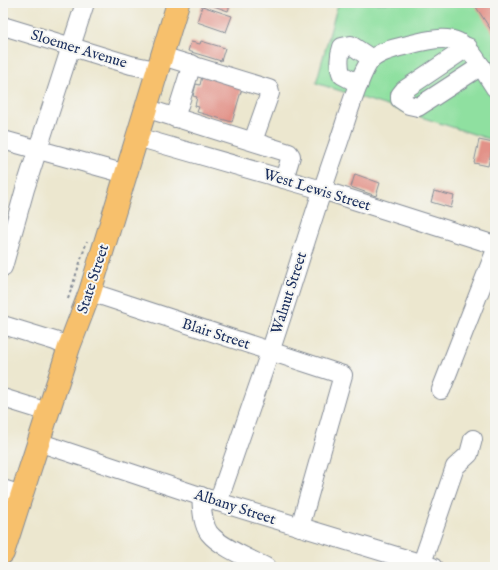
<svg xmlns="http://www.w3.org/2000/svg" width="498" height="570" viewBox="0 0 498 570" font-family="'IM FELL English',serif">
<rect width="100%" height="100%" fill="#f6f6f2"/>
<filter id="ink" filterUnits="userSpaceOnUse"><feTurbulence type="fractalNoise" baseFrequency=".025" numOctaves="2"/><feDisplacementMap in="SourceGraphic" scale="8" xChannelSelector="R" yChannelSelector="G"/><feConvolveMatrix kernelMatrix="1 2 1 2 8 2 1 2 1" color-interpolation-filters="sRGB"/></filter>
<filter id="wash" filterUnits="userSpaceOnUse"><feTurbulence type="fractalNoise" baseFrequency=".012" numOctaves="4" result="noise"/><feDisplacementMap in="SourceGraphic" scale="16" xChannelSelector="R" yChannelSelector="G"/><feGaussianBlur stdDeviation="0.9" result="paint"/><feColorMatrix in="noise" values="0 0 0 0 0 0 0 0 0 0 0 0 0 0 0 0 0 1.4 0 .05"/><feComposite in="paint" operator="in"/></filter>
<g filter="url(#wash)">
<rect width="100%" height="100%" fill="#ece7cf"/>
<!-- green -->
<path fill="#8fe0a0" stroke="#55887f" d="M343,3H495V141L316,83L337,7Z"/>
<g id="blocks">
<!-- building -->
<g fill="#e29288">
<path d="M205,3H231L228,11Z"/>
<path d="M475,3H495V36L474,4Z"/>
<path d="M202,6L232,16L226,32L197,22Z"/>
<path d="M201,41L225,48L221,61L188,51L191,42L200,44Z"/>
<path d="M202,76L243,85L232,122L197,112L199,107L195,106L197,97L193,96L196,84L200,85Z"/>
<path d="M479,140L493,143L488,166L474,163Z"/>
<path d="M355,174L380,183L376,196L351,187Z"/>
<path d="M434,191L454,196L451,208L431,202Z"/>
</g>
</g>
</g>
<g filter="url(#ink)">
<use href="#blocks" fill-opacity="0" stroke="#848b96" stroke-width="1"/>
<g fill="none" stroke-linecap="round" stroke-linejoin="round">
<!-- minor casing -->
<g stroke="#848b96" stroke-width="20">
<g id="minor">
<path d="M3,26L131,65L156,70"/>
<path d="M468,47L404,90L400,95V99L409,105L418,107L481,66"/>
<path d="M162,56L269,89L270,93L253,141"/>
<path d="M359,84L342,75C338,67 339,55 342,47L351,45L372,59"/>
<path d="M145,108L289,153L291,156L284,179"/>
<path d="M175,118L192,64"/>
<path d="M137,137L322,190L495,245"/>
<path d="M3,140L126,174"/>
<path d="M3,267L25,189L85,3"/>
<path d="M90,292L343,375L300,527"/>
<path d="M3,325L55,341L69,347"/>
<path d="M441,390L495,252"/>
<path d="M3,398L48,412"/>
<path d="M38,442L218,502L433,567"/>
<path d="M3,489L22,495"/>
<path d="M201,496C202,508 202,523 209,533C220,547 250,559 266,567"/>
<path d="M218,502C235,452 253,402 270,352C293,284 313,215 337,147C344,128 359,73 371,60C380,51 396,48 408,45C465,29 466,44 495,88"/>
<path d="M422,563L455,467L469,454L473,439"/>
</g>
</g>
<!-- major casing -->
<g stroke="#848b96" stroke-width="24">
<path id="major" d="M3,553L69,347L90,292L178,3"/>
</g>
<!-- path -->
<path stroke="#848b96" stroke-width="2" stroke-dasharray="3 3" stroke-linecap="butt" d="M68,299L87,241"/>
<!-- minor -->
<use href="#minor" stroke="#fff" stroke-width="18"/>
<!-- major -->
<use href="#major" stroke="#f7c06c" stroke-width="22"/>
</g>
</g>
<g text-anchor="middle" dominant-baseline="central" stroke-width="4" stroke-linejoin="round" paint-order="stroke">
<!-- street labels -->
<g font-size="15" fill="#1b2f5e" stroke="#f6f6f2">
<text transform="translate(79 49) rotate(17)">Sloemer Avenue</text>
<text transform="translate(317 190) rotate(17)">West Lewis Street</text>
<text transform="translate(93 279) rotate(-72)">State Street</text>
<text transform="translate(289 293) rotate(-72)">Walnut Street</text>
<text transform="translate(216 334) rotate(18)">Blair Street</text>
<text transform="translate(235 507) rotate(18)">Albany Street</text>
</g>
</g>
<!-- margin -->
<rect width="498" height="570" fill="none" stroke="#f6f6f2" stroke-width="16"/>
</svg>
